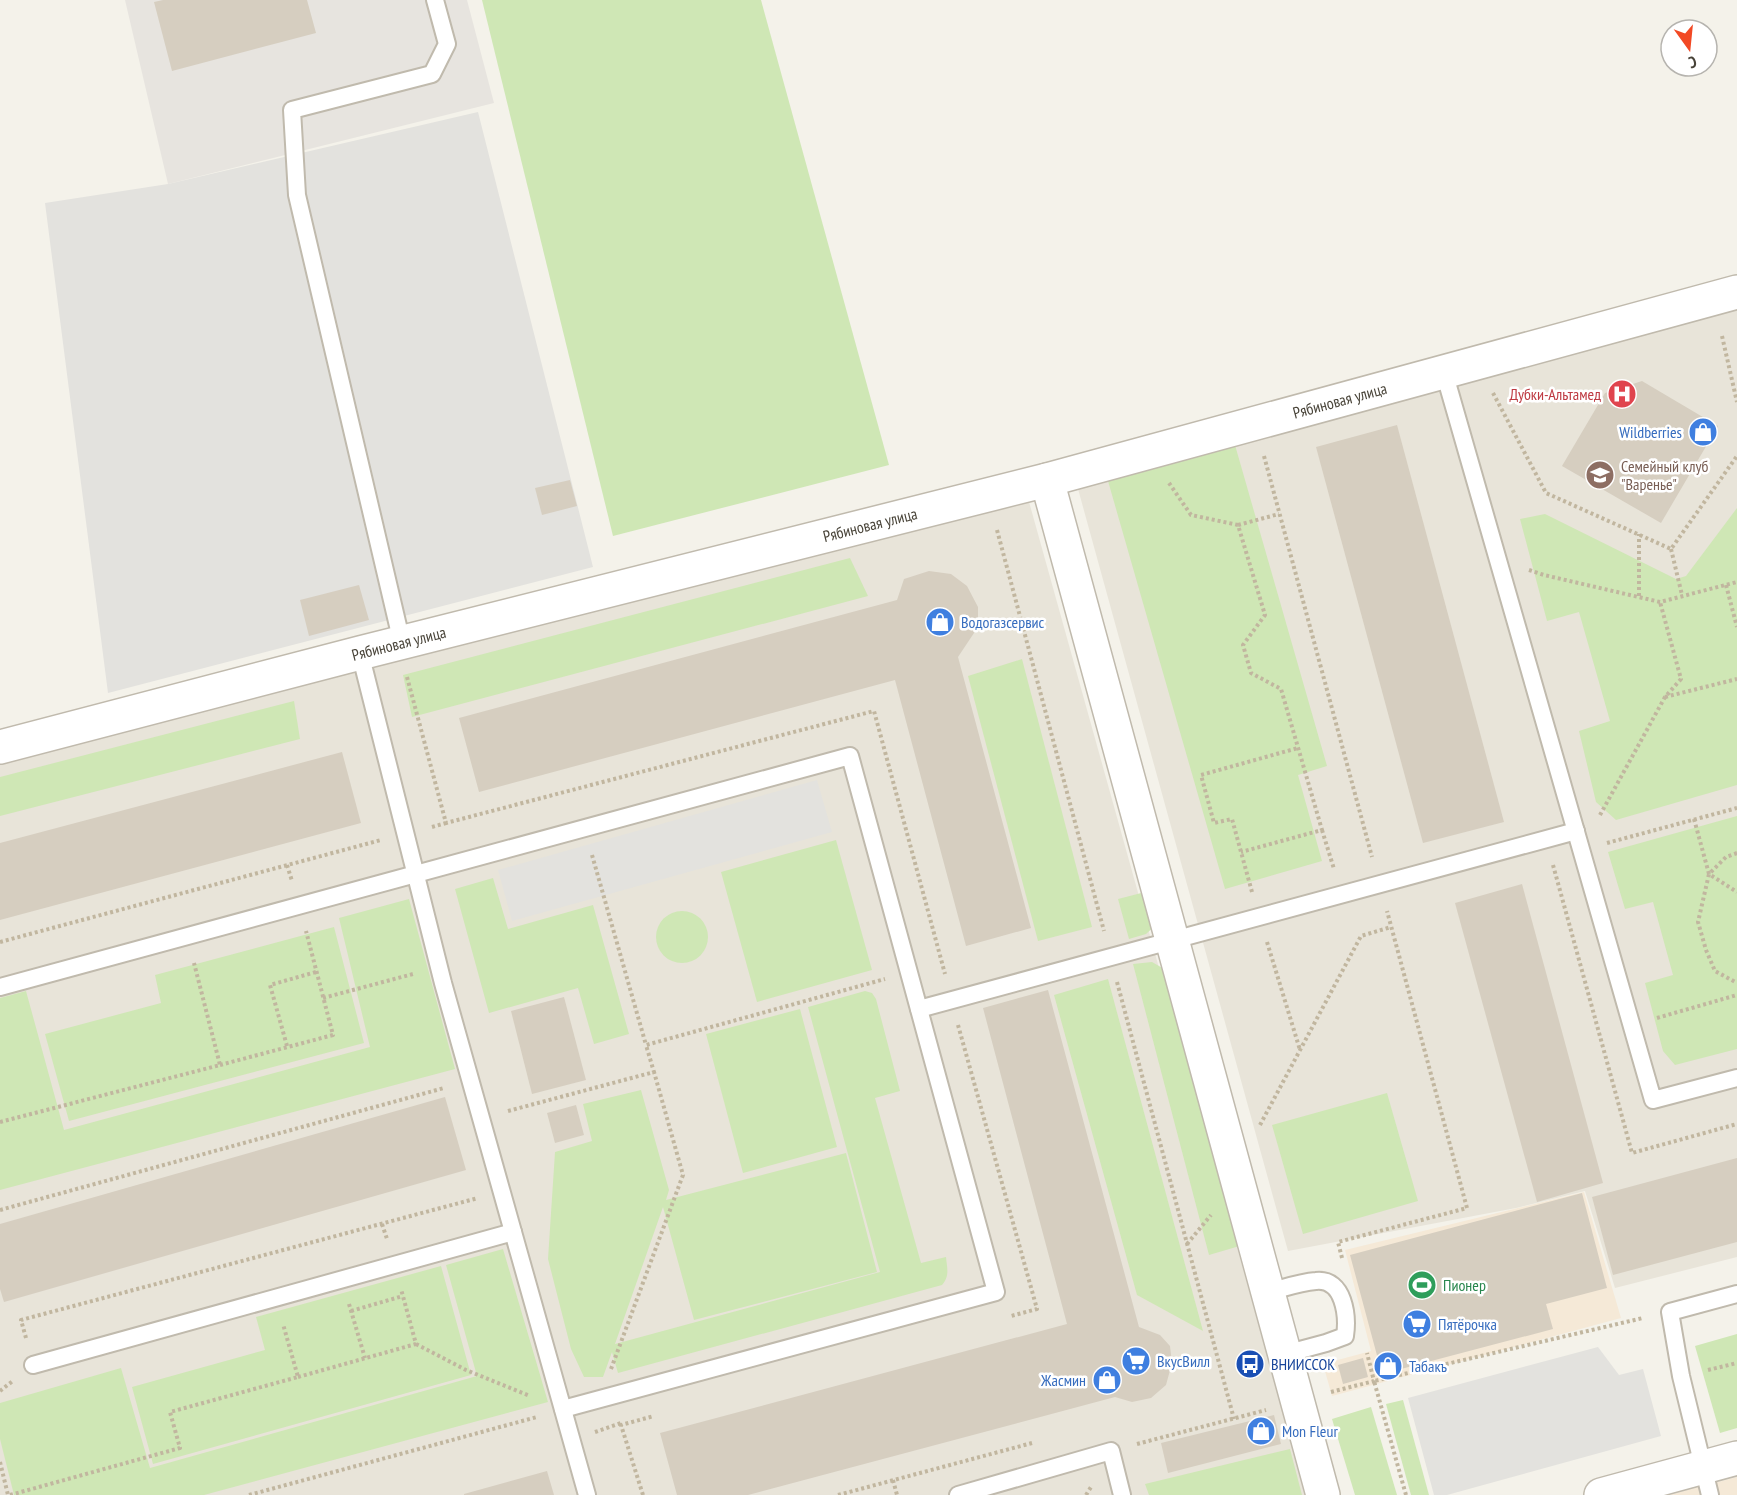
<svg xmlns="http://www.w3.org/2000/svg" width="1737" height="1495" viewBox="0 0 1737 1495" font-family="'PT Sans Narrow',sans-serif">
<rect width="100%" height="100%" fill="#f4f2ea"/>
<!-- residential -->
<g fill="#e8e4d9">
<path d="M1737,298V1257L1615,1288L1585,1191L1516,1208L1288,1251L1075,478Z"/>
<path d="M1026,491L1306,1495H0V758Z"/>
</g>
<!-- commercial -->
<g fill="#f5e9d7">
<path d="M1584,1192L1621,1318L1332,1396L1323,1364L1371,1351L1345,1250Z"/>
<path d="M1737,1477V1495H1669Z"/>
</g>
<!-- industrial -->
<path fill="#e7e4df" d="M125,0H467L494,103L168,184Z"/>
<!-- green -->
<g fill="#cfe7b5">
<path d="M482,0H761L889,465L613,536Z"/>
<path d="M1235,445L1327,766L1298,775L1322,861L1225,889L1108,481Z"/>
<path d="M1737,508V785L1616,820L1596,802L1579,731L1610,721L1579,612L1547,621L1520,519L1545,514L1676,579L1686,576Z"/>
<path d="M850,558L868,596L412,717L403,675Z"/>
<path d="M1022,659L1092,927L1038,941L968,676Z"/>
<path d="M294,701L300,739L0,816V777Z"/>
<path d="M1737,816V1049L1675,1065L1663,1051L1645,983L1673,975L1653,902L1625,909L1608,852Z"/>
<path d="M836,840L872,970L757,1002L721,872Z"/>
<path d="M493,878L508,929L593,905L629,1034L594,1044L578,988L489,1013L455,889Z"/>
<path d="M1153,890L1159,922L1146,934L1129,939L1118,899Z"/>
<path d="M409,899L455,1069L0,1190V998L26,991L64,1130L370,1047L339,918Z"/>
<circle cx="682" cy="937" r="26"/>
<path d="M334,927L364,1043L69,1121L45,1034L161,1003L155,975Z"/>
<path d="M1152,962L1171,973L1243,1245L1209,1255L1133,964Z"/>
<path d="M1108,979L1203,1331L1137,1295L1054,995Z"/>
<path d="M865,991L872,993L876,999L900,1091L875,1098L921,1263L946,1257C947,1268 950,1276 942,1285L618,1373L612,1352L603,1377H584L571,1349L548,1259L555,1152L592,1141L583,1104L641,1090L669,1190L666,1200L846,1153L877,1272L694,1320L663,1207L615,1344L880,1272L808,1007Z"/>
<path d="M800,1009L837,1147L743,1173L706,1034Z"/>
<path d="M1387,1093L1418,1201L1303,1234L1272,1125Z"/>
<path d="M503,1249L548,1402L204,1495H14L0,1439V1403L121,1368L150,1468L477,1376L446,1265Z"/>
<path d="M441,1266L471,1375L153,1464L132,1387L265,1350L256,1317Z"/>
<path d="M1737,1334V1428L1720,1433L1695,1346Z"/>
<path d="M1403,1400L1429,1495H1411L1386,1404Z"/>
<path d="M1371,1407L1397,1495H1355L1332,1419Z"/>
<path d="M1290,1449L1302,1495H1149L1145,1484Z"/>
</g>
<!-- parking -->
<g fill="#e3e2de">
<path d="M478,112L593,567L108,693L45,203L168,184Z"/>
<path d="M817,780L832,832L512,921L498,870Z"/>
<path d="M1598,1347L1619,1375L1643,1369L1661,1436L1447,1495H1434L1408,1398Z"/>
</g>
<!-- building -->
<g fill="#d6cec0">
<path d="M163,0H307L316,33L172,71L154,2Z"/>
<path d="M1642,381L1718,426L1661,523L1562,466L1605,393Z"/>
<path d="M1397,425L1504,822L1423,843L1316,447Z"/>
<path d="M570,480L577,506L542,515L535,488Z"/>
<path d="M929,571L951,574L967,586L978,607V627L958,657L1031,928L966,946L895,680L479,792L459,718L897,600L904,579Z"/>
<path d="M359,585L369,620L309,636L300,600Z"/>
<path d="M342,752L361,823L0,920V843Z"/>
<path d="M1522,884L1603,1183L1537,1202L1455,903Z"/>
<path d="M1048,990L1139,1327L1160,1335L1170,1346L1172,1363L1166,1385L1151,1398L1132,1402L1115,1397L748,1495H677L660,1433L1067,1324L983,1008Z"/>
<path d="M564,997L586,1080L532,1094L511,1011Z"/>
<path d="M445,1097L466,1170L4,1302L0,1289V1224Z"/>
<path d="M576,1105L584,1135L555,1143L547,1113Z"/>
<path d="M1737,1158V1242L1613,1275L1592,1197Z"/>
<path d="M1582,1193L1607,1288L1546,1304L1553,1329L1382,1374L1350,1255Z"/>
<path d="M1363,1358L1368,1377L1343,1384L1338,1365Z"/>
<path d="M1274,1415L1281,1444L1168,1473L1161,1443Z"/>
<path d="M547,1471L554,1495H464V1494Z"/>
</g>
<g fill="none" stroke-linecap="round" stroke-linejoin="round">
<!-- service casing -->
<g stroke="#c0baad" stroke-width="20">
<g id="service">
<path d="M1444,372L1653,1100L1737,1078"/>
<path d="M402,643L297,195L292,110L432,74L447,44L435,0"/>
<path d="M360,653L443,983L587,1495"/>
<path d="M0,987L850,756L996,1292L563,1409"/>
<path d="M919,1009L1576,831"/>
<path d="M1269,1292C1284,1288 1300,1282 1316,1281C1344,1278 1348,1316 1345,1336L1326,1343L1285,1354"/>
<path d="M33,1365L513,1232"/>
<path d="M958,1495L1111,1451L1122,1495"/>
<path d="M1710,1495L1681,1376L1670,1312L1737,1294"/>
</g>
</g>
<!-- minor casing -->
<g stroke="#c0baad" stroke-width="36">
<g id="minor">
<path d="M1047,480L1323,1495"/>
<path id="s1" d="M0,747L360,653L1047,480L1737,292"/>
<path d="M1601,1495L1737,1458"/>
</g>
</g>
<!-- path -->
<g stroke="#c1b69f" stroke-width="4" stroke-dasharray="3 3" stroke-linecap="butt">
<path d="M1722,336L1737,402"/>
<path d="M1493,393L1546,493L1671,549L1737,456"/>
<path d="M1264,456L1372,857"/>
<path d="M1169,483L1191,515L1238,525L1265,615L1243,645L1251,673L1281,689L1322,830L1241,852"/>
<path d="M1238,525L1279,514"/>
<path d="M997,530L1104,931"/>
<path d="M1671,549L1682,595"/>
<path d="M1529,570L1544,575L1660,602L1737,582"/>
<path d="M1726,585L1737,627"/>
<path d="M1639,596V534"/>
<path d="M407,677L446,823L874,711L945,974"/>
<path d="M1665,697L1737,679"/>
<path d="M1600,815L1665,697L1681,679L1660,602"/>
<path d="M1694,819L1709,874L1737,892"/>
<path d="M432,827L446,823"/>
<path d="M1322,830L1334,869"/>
<path d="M1607,843L1737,808"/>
<path d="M1737,853L1726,857L1709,874L1698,922L1706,950L1715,971L1737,983"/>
<path d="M592,855L646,1045"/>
<path d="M287,865L292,881"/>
<path d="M1553,865L1632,1153L1737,1124"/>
<path d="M1252,892L1232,819L1214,823L1201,775L1298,748"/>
<path d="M0,942L381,840"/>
<path d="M1267,942L1300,1050"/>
<path d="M1117,982L1234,1419"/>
<path d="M323,998L413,974"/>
<path d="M1657,1018L1737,995"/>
<path d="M958,1025L1037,1309L1011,1316"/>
<path d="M287,1046L270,985L316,972"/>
<path d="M220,1065L333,1035L306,931"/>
<path d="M508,1111L654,1072L646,1045L885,979"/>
<path d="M0,1122L220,1065L194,963"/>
<path d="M1260,1125L1361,936L1391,927"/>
<path d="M0,1210L444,1088"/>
<path d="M382,1224L387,1239"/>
<path d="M1187,1244L1211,1215"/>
<path d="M1342,1258L1338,1242L1467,1208L1387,911"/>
<path d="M349,1304L365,1358"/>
<path d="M351,1311L403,1296"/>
<path d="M26,1338L21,1320L478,1198"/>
<path d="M416,1344L466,1370L530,1396"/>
<path d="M611,1369L683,1175L654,1072"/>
<path d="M1708,1370L1737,1363"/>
<path d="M298,1377L416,1344L401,1289"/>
<path d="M0,1391L14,1380"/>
<path d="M1331,1392L1374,1381L1367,1353"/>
<path d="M595,1432L621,1423"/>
<path d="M1137,1444L1266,1410"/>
<path d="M0,1462L8,1495"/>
<path d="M893,1480L897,1495"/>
<path d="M10,1495L180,1448L170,1412L298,1377L283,1324"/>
<path d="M249,1495L537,1417"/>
<path d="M643,1495L621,1425L654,1416"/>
<path d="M838,1495L1032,1443"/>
<path d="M1086,1495L1091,1487"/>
<path d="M1406,1495L1374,1381L1643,1318"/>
</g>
<!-- service -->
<use href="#service" stroke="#fff" stroke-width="16"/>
<!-- minor -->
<use href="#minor" stroke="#fff" stroke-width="33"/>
</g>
<!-- icons -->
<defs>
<g id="hospital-disc" transform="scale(1.5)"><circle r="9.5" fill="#e0444e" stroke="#fff"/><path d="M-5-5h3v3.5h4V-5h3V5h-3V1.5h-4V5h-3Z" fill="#fff"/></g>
<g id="shop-disc" transform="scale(1.5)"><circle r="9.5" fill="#3f7fe0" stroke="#fff"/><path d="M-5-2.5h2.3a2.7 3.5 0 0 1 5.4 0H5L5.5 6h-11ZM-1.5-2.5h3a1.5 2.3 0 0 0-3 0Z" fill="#fff"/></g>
<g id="school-disc" transform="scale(1.5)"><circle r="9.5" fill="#8d6e63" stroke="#fff"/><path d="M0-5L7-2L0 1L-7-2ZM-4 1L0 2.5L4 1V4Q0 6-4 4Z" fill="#fff"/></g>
<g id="stadium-disc" transform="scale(1.5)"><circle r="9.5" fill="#2e9e5b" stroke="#fff"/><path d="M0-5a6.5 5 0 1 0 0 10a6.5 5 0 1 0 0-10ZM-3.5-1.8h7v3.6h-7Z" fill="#fff"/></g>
<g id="supermarket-disc" transform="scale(1.5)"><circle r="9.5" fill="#3f7fe0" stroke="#fff"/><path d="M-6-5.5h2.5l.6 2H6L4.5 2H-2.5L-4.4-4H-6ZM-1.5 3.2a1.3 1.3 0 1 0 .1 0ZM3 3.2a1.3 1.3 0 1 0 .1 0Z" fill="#fff"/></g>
<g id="bus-disc" transform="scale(1.5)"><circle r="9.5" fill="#1a4fb4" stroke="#fff"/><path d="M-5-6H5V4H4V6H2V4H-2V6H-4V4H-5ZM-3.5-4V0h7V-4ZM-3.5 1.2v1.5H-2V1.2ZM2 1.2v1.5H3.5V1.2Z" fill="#fff"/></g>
</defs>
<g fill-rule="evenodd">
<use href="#hospital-disc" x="1622" y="394"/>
<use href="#shop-disc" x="1703" y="432"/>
<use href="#school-disc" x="1600" y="475"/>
<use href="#shop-disc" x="940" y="622"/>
<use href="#stadium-disc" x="1422" y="1285"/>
<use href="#supermarket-disc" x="1417" y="1324"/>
<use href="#supermarket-disc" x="1136" y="1361"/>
<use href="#bus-disc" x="1250" y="1364"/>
<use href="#shop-disc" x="1388" y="1366"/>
<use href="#shop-disc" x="1107" y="1380"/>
<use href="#shop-disc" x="1261" y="1431"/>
</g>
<g text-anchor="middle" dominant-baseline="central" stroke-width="5" stroke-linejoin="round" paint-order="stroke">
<!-- health labels -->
<g font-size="16" fill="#be3a42" stroke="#fff" text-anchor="end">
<text x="1601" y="394">Дубки-Альтамед</text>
</g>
<!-- street labels -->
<g font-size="16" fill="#484338" stroke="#fff">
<text stroke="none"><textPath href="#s1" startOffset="1384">Рябиновая улица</textPath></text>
<text stroke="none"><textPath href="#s1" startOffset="898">Рябиновая улица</textPath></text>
<text stroke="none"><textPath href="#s1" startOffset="412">Рябиновая улица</textPath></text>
</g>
<!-- shop labels -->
<g font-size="16" fill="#366cbe" stroke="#fff" text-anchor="start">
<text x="1682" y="432" text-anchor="end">Wildberries</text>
<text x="961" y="622">Водогазсервис</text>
<text x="1438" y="1324">Пятёрочка</text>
<text x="1157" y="1361">ВкусВилл</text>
<text x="1409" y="1366">Табакъ</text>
<text x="1086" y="1380" text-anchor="end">Жасмин</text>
<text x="1282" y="1431">Mon Fleur</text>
</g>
<!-- education labels -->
<g font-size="16" fill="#785e54" stroke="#fff" text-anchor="start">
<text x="1621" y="466">Семейный клуб<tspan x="1621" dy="18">"Варенье"</tspan></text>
</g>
<!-- leisure labels -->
<g font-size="16" fill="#27864d" stroke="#fff" text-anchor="start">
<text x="1443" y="1285">Пионер</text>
</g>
<!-- transit labels -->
<g font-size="16" fill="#164399" stroke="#fff" text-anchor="start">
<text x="1271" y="1364">ВНИИССОК</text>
</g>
</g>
<!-- north arrow -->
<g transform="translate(1689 48) rotate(165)"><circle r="28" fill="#ffffff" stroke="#b6b4af" stroke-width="1.5"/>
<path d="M0-4.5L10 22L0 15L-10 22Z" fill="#f24924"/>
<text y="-9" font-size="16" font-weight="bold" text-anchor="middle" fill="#484338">С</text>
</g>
</svg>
